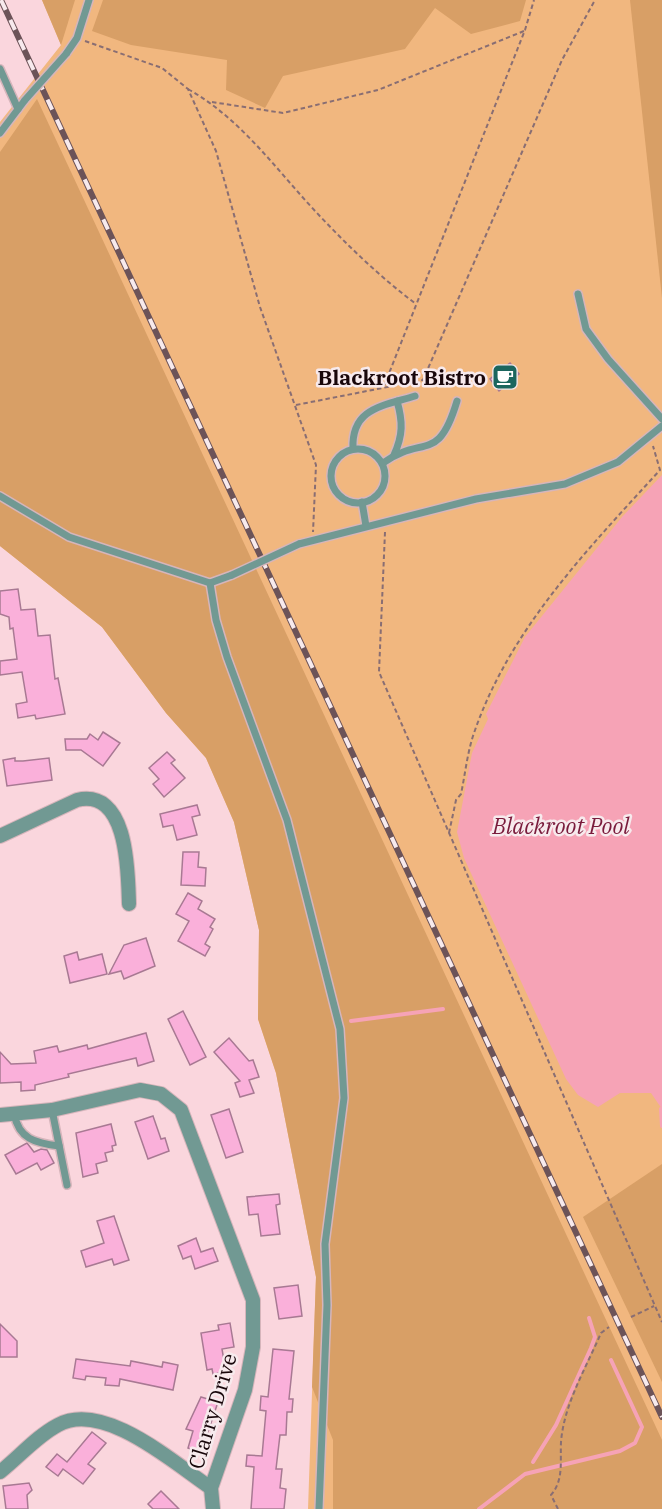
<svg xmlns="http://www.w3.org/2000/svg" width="662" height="1509" viewBox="0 0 662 1509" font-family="'IBM Plex Serif',serif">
<rect width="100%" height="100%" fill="#fad6dd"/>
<!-- green -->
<path fill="#f1b77f" d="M42,0H662V1509H308L316,1277L276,1073L258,1019L259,930L234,822L206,758L166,713L102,627L0,546V122L61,45Z"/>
<!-- forest -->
<g fill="#d89f66">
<path d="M42,0H75L61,45Z"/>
<path d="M103,0H526L520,21L471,34L435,8L405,49L283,76L265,108L226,90L227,60L131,45L92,31Z"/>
<path d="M630,0H662V298Z"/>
<path d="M37,99L662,1440V1509H333V1440L312,1387L316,1277L276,1073L258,1019L259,930L234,822L206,758L166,713L102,627L0,546V152Z"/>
<path d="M662,1164V1382L583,1217Z"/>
</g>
<!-- water -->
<path fill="#f6a3b6" d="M662,475V1109L651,1093H620L598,1107L578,1095L566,1079L464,858L457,832L472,753L488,719L486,714L525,637L622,517Z"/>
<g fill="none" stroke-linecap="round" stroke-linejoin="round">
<!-- stream -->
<g stroke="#f6a3b6" stroke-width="4">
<path d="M351,1021L443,1009"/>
<path d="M661,1109L662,1126"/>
<path d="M533,1462L556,1425L591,1348L595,1337L589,1318"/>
<path d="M479,1509L525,1474L620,1451L635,1443L642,1427L611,1360"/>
</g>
</g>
<!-- building -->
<g fill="#fab0da" stroke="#a87993" stroke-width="1.5">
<path d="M510,363L519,374L499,391L490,379Z"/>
<path d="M18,589L21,610L35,609L38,636L50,635L55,679L58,678L65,714L36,719L35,715L18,718L16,704L27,702L22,672L0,675V661L17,659L13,628L10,629L9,617L0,614V591Z"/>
<path d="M103,732L120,743L103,766L81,750H66L65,739H87L90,734L98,740Z"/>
<path d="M167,752L175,760L171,763L185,778L164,797L153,784L159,779L149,768Z"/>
<path d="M15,758V761H23L49,758L52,780L7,786L3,760Z"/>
<path d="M197,805L200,815L192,817L197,835L177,840L173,825L163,827L160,814Z"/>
<path d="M183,852H199L198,867L206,868L205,886L181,885Z"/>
<path d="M188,893L202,901L198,909L215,919L210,927L213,929L205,944L210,947L205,956L178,941L189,921L176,914Z"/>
<path d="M146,938L155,966L124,979L121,971L109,974L124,945Z"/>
<path d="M77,952L79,960L102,954L107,974L70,983L64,956Z"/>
<path d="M183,1011L206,1057L190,1065L168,1019Z"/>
<path d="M146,1033L154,1061L138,1066L136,1058L68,1074L69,1077L35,1085V1090L21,1091V1082L0,1083V1052L11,1064L36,1063L34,1051L57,1046L59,1052L87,1045L88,1049Z"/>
<path d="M229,1038L249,1061L253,1060L259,1077L249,1080L254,1093L240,1097L235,1083L240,1081L214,1052Z"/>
<path d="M229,1109L243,1152L226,1158L211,1115Z"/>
<path d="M153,1116L161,1139L165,1138L169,1151L148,1159L135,1122Z"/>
<path d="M111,1124L116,1145L112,1146L113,1151L105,1153L107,1161L96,1164L98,1173L83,1177L76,1133Z"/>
<path d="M27,1143L34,1152L41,1149L47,1150L54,1163L41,1170L37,1163L16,1174L5,1155Z"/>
<path d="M279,1194L280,1204L276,1205L280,1234L261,1236L258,1214L249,1215L247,1197Z"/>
<path d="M114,1216L129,1260L114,1265L112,1259L86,1267L81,1251L104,1243L97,1221Z"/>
<path d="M196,1238L201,1252L213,1248L218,1261L195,1269L191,1256L183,1259L178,1246Z"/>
<path d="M298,1285L302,1316L279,1319L274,1288Z"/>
<path d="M230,1323L234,1347L222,1349L226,1372L213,1374L212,1369L207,1370L201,1333L219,1330L218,1325Z"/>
<path d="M0,1324L17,1341V1357H0Z"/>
<path d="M273,1349L294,1351L289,1399H293L292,1412H287L286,1435H280L276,1469H282L280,1488L286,1489L284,1509H251L254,1467L246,1466L247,1455L262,1456L266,1411L260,1410L261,1396L268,1397Z"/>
<path d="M76,1359L130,1366L131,1361L162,1367L163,1362L178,1365L173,1390L120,1379L119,1386L105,1385L106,1378L86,1376L85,1380L73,1378Z"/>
<path d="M201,1397L218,1402L201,1453L188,1448L193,1431L186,1429Z"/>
<path d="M92,1432L106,1443L88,1464L95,1469L83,1484L63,1469L58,1476L46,1467L57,1454L67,1462Z"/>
<path d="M29,1483L32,1490L27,1495L28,1509H6L3,1486Z"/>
<path d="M161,1491L179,1509H153L148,1504Z"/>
</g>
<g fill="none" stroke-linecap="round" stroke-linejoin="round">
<!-- service casing -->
<g stroke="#d6b5bb" stroke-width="10">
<g id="service">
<path d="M66,54L77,38L89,0"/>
<path d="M0,69L18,109"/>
<path d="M0,133L25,100"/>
<path d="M578,294L586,329L608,359L662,419"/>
<path d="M353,449C351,408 383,406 415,396"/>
<circle cx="358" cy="476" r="27"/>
<path d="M394,455C403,435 403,422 397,401"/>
<path d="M383,463C423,434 438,465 457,401"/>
<path d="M0,496L69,537L210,583L232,575"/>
<path d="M362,502L366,526"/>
<path d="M299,544L476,499L565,484L618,462L662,426"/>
<path d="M210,583L216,620L227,657L287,820L340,1029L344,1098L325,1244L327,1305L319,1509"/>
<path d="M52,1110L67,1185"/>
<path d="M14,1114C19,1139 35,1143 59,1146"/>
</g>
</g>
<!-- minor casing -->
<g stroke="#d6b5bb" stroke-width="16">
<g id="minor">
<path d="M0,836L77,800C128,788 128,871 129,904"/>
<path d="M0,1115L52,1110L140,1090L161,1094L181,1110L253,1300V1347L245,1390L211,1488L213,1509"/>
<path d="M0,1472C19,1457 37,1436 58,1425C104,1400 175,1464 211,1488"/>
</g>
</g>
<!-- path -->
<g stroke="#896e73" stroke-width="2" stroke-dasharray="4.5 3" stroke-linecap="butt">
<path d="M85,41L162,68L188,89L216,151L260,307L316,465L313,532"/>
<path d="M188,89C241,119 275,168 316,212C347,245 380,277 416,304"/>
<path d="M212,102L283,113L378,90L524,31"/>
<path d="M384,386L525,30L534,0"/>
<path d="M296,405L423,380L562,60L595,0"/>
<path d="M385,532L379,672L662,1322"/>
<path d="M449,833L456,800L461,794C465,775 467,755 473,736C508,631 587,550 660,470L653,446"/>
<path d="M631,1317L654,1306"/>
<path d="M558,1509L551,1495C564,1480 560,1461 561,1442C564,1404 586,1368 601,1333L609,1327"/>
</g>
<!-- service -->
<use href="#service" stroke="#719993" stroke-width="7"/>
<!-- minor -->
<use href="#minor" stroke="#719993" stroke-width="14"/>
<!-- rail casing -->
<g stroke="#6c5358" stroke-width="6">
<path id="rail" d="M1,0L662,1417"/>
</g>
<!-- rail -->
<use href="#rail" stroke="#f7eaed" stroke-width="4" stroke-dasharray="11" stroke-linecap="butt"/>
<!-- service-bridge casing -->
<g stroke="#d6b5bb" stroke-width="10" stroke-linecap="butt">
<g id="service-bridge">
<path d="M25,100L66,54"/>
<path d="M232,575L299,544"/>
</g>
</g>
<!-- service-bridge -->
<use href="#service-bridge" stroke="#719993" stroke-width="7"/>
</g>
<!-- icons -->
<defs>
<g id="cafe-square" transform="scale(1.35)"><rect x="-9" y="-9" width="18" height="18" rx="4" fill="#1b665e" stroke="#f7eaed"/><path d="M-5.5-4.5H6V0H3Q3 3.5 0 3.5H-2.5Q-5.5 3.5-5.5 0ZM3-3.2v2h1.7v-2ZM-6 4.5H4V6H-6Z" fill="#fff"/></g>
</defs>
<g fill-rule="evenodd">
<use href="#cafe-square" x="505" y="377"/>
</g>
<g text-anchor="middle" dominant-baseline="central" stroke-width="5" stroke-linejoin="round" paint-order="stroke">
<!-- poi labels -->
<g font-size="21" font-weight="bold" fill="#18060a" stroke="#f7eaed" text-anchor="end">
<text x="486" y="377">Blackroot Bistro</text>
</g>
<!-- street labels -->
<g font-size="21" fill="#18060a" stroke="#f7eaed">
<text transform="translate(212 1411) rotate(-73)">Clarry Drive</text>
</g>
<!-- water labels -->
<g font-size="22" font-style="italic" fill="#7a1b3c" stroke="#f7eaed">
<text x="561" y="825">Blackroot Pool</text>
</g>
</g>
</svg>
